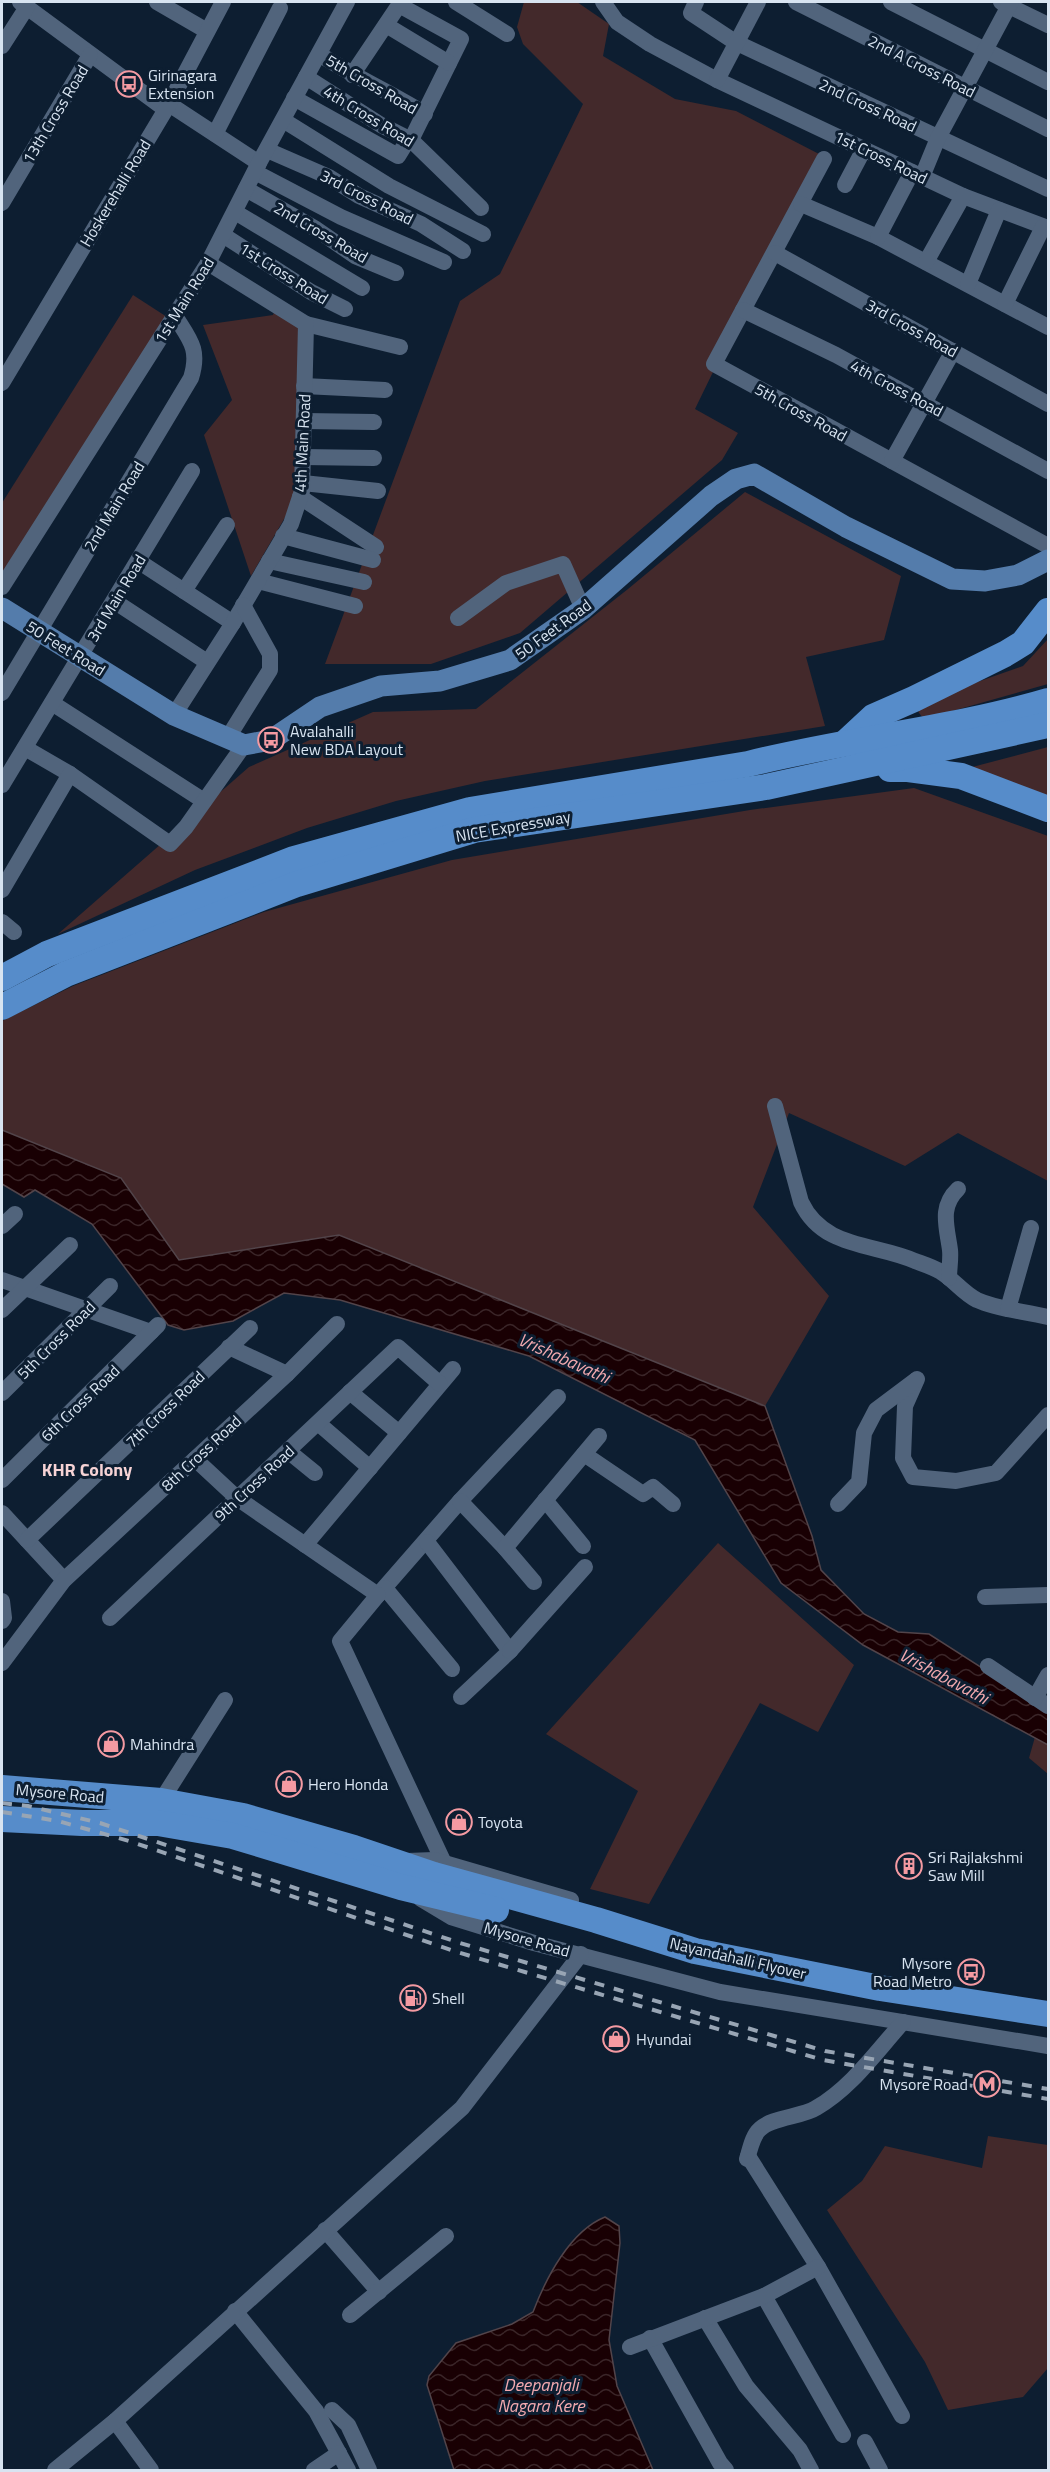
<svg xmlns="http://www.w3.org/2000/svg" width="1050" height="2472" viewBox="0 0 1050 2472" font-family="'Titillium Web',sans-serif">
<defs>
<pattern id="water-waves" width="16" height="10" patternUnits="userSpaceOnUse" patternTransform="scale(1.5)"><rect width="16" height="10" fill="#190003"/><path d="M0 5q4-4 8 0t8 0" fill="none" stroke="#3a2528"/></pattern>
</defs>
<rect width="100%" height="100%" fill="#0d1e31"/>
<!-- grass -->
<g fill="#43292b">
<path d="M524,2H577L609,24L603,56L675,99L736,111L819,154L695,409L738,433L722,460L520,633L431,664H325L460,301L500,274L583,104L523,44L517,27Z"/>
<path d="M133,295L167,317L2,580V503Z"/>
<path d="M276,307L303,325L298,495L251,576L204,435L232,400L203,325L273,315Z"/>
<path d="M745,492L901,576L884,640L806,657L825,726L485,781L396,801L307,828L195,870L58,934L249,767L373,712L476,709L628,589Z"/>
<path d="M1048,639V684L931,717L923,718L919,713L917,706L923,701L1023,666Z"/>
<path d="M1048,747V802L961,770Z"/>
<path d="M914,788L1048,836V1181L958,1133L905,1166L789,1113L753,1207L829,1296L765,1406L339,1235L179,1260L121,1178L2,1130V1021L73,986L264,912L452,860L750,810Z"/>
<path d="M718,1543L854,1665L818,1732L760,1703L649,1904L590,1889L638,1791L546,1734Z"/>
<path d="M1035,1737L1048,1745V1774L1029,1758Z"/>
<path d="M988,2136L1048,2145V2368L1023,2397L948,2410L925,2362L827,2210L862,2181L885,2146L982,2168Z"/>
</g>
<!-- water -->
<g fill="url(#water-waves)" stroke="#52444a" stroke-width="1.5">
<path d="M2,1130L121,1178L179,1260L339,1235L765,1406L812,1536L821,1570L864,1614L898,1632L929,1634L1048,1710V1745L863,1645L781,1583L695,1440L529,1356L340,1300L284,1293L233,1321L184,1330L168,1325L92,1224L35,1190L24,1197L2,1184Z"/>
<path d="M605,2217L619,2226L620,2243L609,2340L617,2386L653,2470H454L427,2385L429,2376L456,2343L512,2324L533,2312C546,2278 570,2231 605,2217Z"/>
</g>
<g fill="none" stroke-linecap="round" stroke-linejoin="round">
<!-- minor -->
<g stroke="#51647c" stroke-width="16">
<path d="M20,2L165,109"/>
<path d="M157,2L207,31"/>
<path d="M456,2L507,34"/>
<path d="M603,2L617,22L650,44L717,80L963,196L1048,228"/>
<path d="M696,2L691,13L735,42L1048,189"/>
<path d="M796,2L1048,129"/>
<path d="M891,2L1048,82"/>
<path d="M1001,2L1048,25"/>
<path d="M399,5L461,39L411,140"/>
<path d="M386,25L449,63"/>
<path d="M2,46L27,7"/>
<path d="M319,54C353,76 390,92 425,114"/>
<path d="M352,75L401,2"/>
<path d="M306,77L381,125L411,140L481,208"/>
<path d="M717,80L758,2"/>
<path d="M294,98L398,156L409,138"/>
<path d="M169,104L259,163"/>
<path d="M283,120L389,186L483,234"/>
<path d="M215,134L280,8"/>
<path d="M267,150L329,177L359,196L421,224L463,251"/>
<path d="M824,159L714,364L1048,546"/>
<path d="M255,172L341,217L444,262"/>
<path d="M922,177L938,138L1011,2"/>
<path d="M845,185L864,149"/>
<path d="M246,189L316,229L355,256L396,273"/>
<path d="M2,203L90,55"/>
<path d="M801,204L878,237L1048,327"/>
<path d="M235,212L362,288"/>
<path d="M223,235L311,292L345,309"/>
<path d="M878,237L912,172"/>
<path d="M775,253L1048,404"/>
<path d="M926,262L963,196"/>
<path d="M968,284L999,210"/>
<path d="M1005,304L1043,227"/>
<path d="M743,310L836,355L1048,471"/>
<path d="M306,324L400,347"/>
<path d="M2,383L169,104L223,2"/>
<path d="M304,386L385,390"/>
<path d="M304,421L374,422"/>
<path d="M303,457L374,458"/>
<path d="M892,461L953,351"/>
<path d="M303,483L378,491"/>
<path d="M300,497L376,547"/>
<path d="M283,536L373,560"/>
<path d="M138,561L233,623"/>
<path d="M269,561L364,582"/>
<path d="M258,581L355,606"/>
<path d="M2,587L208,263L259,163L347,2"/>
<path d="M184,591L227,525"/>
<path d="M114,601L207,662"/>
<path d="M458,618L506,583L563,564L583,609"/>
<path d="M2,693L191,378C200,349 190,340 175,316"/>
<path d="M52,703L204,801"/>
<path d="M174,715L233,623L291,524L302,491L306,324L208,263"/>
<path d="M227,739L270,670V654L243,605"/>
<path d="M25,748L70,774"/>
<path d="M2,785L192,471"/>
<path d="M2,890L70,774L170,844L186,827L244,745"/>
<path d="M2,922L14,932"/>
<path d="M775,1106L801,1202C823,1249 874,1243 915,1261C923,1264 933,1267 941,1272C953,1279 963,1293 977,1300C999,1310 1025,1311 1048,1317"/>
<path d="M2,1226L15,1214"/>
<path d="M949,1278C949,1269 951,1259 950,1250C947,1227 939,1207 958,1189"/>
<path d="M2,1280L151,1332"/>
<path d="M1008,1309L1031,1228"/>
<path d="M2,1310L70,1245"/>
<path d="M229,1347L287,1374"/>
<path d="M917,1379L905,1406L903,1458L913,1477L956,1481L996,1473L1048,1415"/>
<path d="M350,1392L399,1433"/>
<path d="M2,1393L110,1286"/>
<path d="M318,1423L370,1468"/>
<path d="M288,1451L315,1473"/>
<path d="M584,1454L643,1494L653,1487L673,1504"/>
<path d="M195,1459L237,1498L378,1595L460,1501L558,1397"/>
<path d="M2,1480L158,1325"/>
<path d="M545,1500L583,1546"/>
<path d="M460,1501L505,1548"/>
<path d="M838,1504L859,1482L864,1433L876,1410L916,1380"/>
<path d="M2,1513L64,1580"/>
<path d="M27,1540L250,1328"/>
<path d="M427,1542L510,1651L461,1697"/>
<path d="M305,1545L453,1369"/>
<path d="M534,1582L505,1548L599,1436"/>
<path d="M385,1588L452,1669"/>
<path d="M378,1595L340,1641L444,1863"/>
<path d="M985,1597L1048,1595"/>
<path d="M2,1601L4,1618L2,1621"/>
<path d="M110,1618L398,1347L440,1384"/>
<path d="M510,1651L585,1567"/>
<path d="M2,1663L64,1580L287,1374L337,1324"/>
<path d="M988,1666L1048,1706"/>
<path d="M1035,1698L1048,1675"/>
<path d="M161,1801L225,1700"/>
<path d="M407,1861L434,1860L571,1900"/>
<path d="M421,1899L451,1917L534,1943L720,1992L1048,2046"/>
<path d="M748,2156L818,2267L902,2416"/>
<path d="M747,2159C750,2150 752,2136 760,2129C772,2117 802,2117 816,2108C851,2088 876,2052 903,2022"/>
<path d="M325,2230L379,2292"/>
<path d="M764,2296L843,2435"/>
<path d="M235,2311L316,2411L348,2470"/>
<path d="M350,2315L446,2236"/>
<path d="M705,2318L746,2386L800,2450L811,2470"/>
<path d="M650,2338L720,2463L726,2470"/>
<path d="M630,2347L764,2296L818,2267"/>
<path d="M332,2410L348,2425L369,2470"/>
<path d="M115,2421L151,2470"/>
<path d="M865,2442L880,2470"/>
<path d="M55,2470L115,2421L462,2108L581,1954"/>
<path d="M314,2470L339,2453"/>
</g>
<!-- major -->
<path stroke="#547cab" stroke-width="21" d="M2,608L174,715L244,745L271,740L320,707L381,686L440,681L510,660L583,609L711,496L736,479L754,474L846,527L952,579L985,581L1018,575L1048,560"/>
<!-- highway -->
<g stroke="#568cca" stroke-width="26">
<path d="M845,743L873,717L914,699L1005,654L1023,643L1048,611"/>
<path d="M890,769H908L961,776L1048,809"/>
<path d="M2,978L47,954L294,859L470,810L748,764C847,739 950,730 1048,701"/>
<path d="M2,1007L66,974L297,884L474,830L766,787L1048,725"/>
<path d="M2,1788L161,1801L243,1816L354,1848L434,1875L596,1920L695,1951L880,1988L1048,2014"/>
<path d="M2,1819L82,1823H158L233,1836L401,1887L496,1910"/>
</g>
<!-- rail -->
<g stroke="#98a5b4" stroke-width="4" stroke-dasharray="10 10" stroke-linecap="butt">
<path d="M2,1803L28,1806L100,1823L460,1943L825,2051L1048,2089"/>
<path d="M2,1812L58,1821L129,1841L457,1952L823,2060L1048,2099"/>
</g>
</g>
<!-- icons -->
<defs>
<g id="bus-ring" transform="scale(1.35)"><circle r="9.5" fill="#0d1e31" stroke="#f49aa2" stroke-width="1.5"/><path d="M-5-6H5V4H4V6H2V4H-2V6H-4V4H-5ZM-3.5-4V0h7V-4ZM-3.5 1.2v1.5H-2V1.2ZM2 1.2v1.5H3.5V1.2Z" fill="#f49aa2"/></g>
<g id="shop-ring" transform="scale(1.35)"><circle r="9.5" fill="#0d1e31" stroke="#f49aa2" stroke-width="1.5"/><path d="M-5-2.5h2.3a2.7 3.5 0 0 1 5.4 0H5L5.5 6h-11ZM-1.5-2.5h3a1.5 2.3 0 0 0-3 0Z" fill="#f49aa2"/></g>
<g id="building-ring" transform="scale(1.35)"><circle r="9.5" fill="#0d1e31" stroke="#f49aa2" stroke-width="1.5"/><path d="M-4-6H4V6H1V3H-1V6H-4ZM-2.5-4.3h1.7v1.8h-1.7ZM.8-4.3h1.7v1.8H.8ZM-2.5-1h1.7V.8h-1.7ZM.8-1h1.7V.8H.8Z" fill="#f49aa2"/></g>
<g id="fuel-ring" transform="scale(1.35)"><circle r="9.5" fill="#0d1e31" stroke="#f49aa2" stroke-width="1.5"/><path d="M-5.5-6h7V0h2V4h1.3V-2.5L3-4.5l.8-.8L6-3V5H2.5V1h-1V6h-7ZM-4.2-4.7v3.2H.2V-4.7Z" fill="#f49aa2"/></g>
<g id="metro-ring" transform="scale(1.35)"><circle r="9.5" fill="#0d1e31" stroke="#f49aa2" stroke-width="1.5"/><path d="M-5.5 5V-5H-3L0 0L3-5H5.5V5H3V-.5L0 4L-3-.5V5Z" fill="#f49aa2"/></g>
</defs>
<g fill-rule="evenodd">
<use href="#bus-ring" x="129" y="84"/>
<use href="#bus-ring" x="271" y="740"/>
<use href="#shop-ring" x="111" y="1744"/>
<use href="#shop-ring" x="289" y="1784"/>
<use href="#shop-ring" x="459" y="1822"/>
<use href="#building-ring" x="909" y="1866"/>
<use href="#bus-ring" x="971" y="1972"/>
<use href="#fuel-ring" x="413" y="1998"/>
<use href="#shop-ring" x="616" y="2039"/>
<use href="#metro-ring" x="987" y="2084"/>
</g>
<g text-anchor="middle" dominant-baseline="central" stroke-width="6" stroke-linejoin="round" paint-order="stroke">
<!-- street labels -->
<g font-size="16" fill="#d8e4f1" stroke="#0d1e31">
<text transform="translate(922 66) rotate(27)">2nd A Cross Road</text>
<text transform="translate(372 84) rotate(30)">5th Cross Road</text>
<text transform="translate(868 105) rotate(25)">2nd Cross Road</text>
<text transform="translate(55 114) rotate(-59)">13th Cross Road</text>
<text transform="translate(369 116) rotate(31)">4th Cross Road</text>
<text transform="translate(881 157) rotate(26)">1st Cross Road</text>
<text transform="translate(115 193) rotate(-59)">Hoskerehalli Road</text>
<text transform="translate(367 197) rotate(27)">3rd Cross Road</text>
<text transform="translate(321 232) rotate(30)">2nd Cross Road</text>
<text transform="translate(284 273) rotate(32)">1st Cross Road</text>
<text transform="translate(184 300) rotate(-58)">1st Main Road</text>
<text transform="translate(912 328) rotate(29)">3rd Cross Road</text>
<text transform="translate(897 388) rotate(28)">4th Cross Road</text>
<text transform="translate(801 412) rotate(29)">5th Cross Road</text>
<text transform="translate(302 443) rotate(-87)">4th Main Road</text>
<text transform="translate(114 506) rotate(-59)">2nd Main Road</text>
<text transform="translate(116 598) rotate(-59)">3rd Main Road</text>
<text transform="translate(553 629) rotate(-36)">50 Feet Road</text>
<text transform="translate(66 648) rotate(32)">50 Feet Road</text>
<text transform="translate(513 826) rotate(-10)">NICE Expressway</text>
<text transform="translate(56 1340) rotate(-45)">5th Cross Road</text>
<text transform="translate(80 1403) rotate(-44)">6th Cross Road</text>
<text transform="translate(165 1409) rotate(-44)">7th Cross Road</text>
<text transform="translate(201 1453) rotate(-43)">8th Cross Road</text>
<text transform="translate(254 1483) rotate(-43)">9th Cross Road</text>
<text transform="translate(60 1793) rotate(5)">Mysore Road</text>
<text transform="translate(527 1939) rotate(16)">Mysore Road</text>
<text transform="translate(738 1958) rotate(13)">Nayandahalli Flyover</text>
</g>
<!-- poi labels -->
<g font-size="16" fill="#d8e4f1" stroke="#0d1e31" text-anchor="start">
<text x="148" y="75">Girinagara<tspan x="148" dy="18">Extension</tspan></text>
<text x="290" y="731">Avalahalli<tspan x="290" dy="18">New BDA Layout</tspan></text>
<text x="130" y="1744">Mahindra</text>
<text x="308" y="1784">Hero Honda</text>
<text x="478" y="1822">Toyota</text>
<text x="928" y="1857">Sri Rajlakshmi<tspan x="928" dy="18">Saw Mill</tspan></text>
<text x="952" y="1963" text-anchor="end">Mysore<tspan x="952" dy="18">Road Metro</tspan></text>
<text x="432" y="1998">Shell</text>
<text x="636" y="2039">Hyundai</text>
<text x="968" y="2084" text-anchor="end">Mysore Road</text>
</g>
<!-- water labels -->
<g font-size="18" font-style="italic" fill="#f2a9af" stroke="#0d1e31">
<text transform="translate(564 1358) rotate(24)">Vrishabavathi</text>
<text transform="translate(944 1676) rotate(28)">Vrishabavathi</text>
<text x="541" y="2384">Deepanjali<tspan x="541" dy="21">Nagara Kere</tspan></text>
</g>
<!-- neighbourhood labels -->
<g font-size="18" font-weight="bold" fill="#f6d3d5" stroke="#0d1e31">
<text x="87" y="1469">KHR Colony</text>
</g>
</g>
<!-- border -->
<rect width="1050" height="2472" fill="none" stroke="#d8e4f1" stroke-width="6"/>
</svg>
